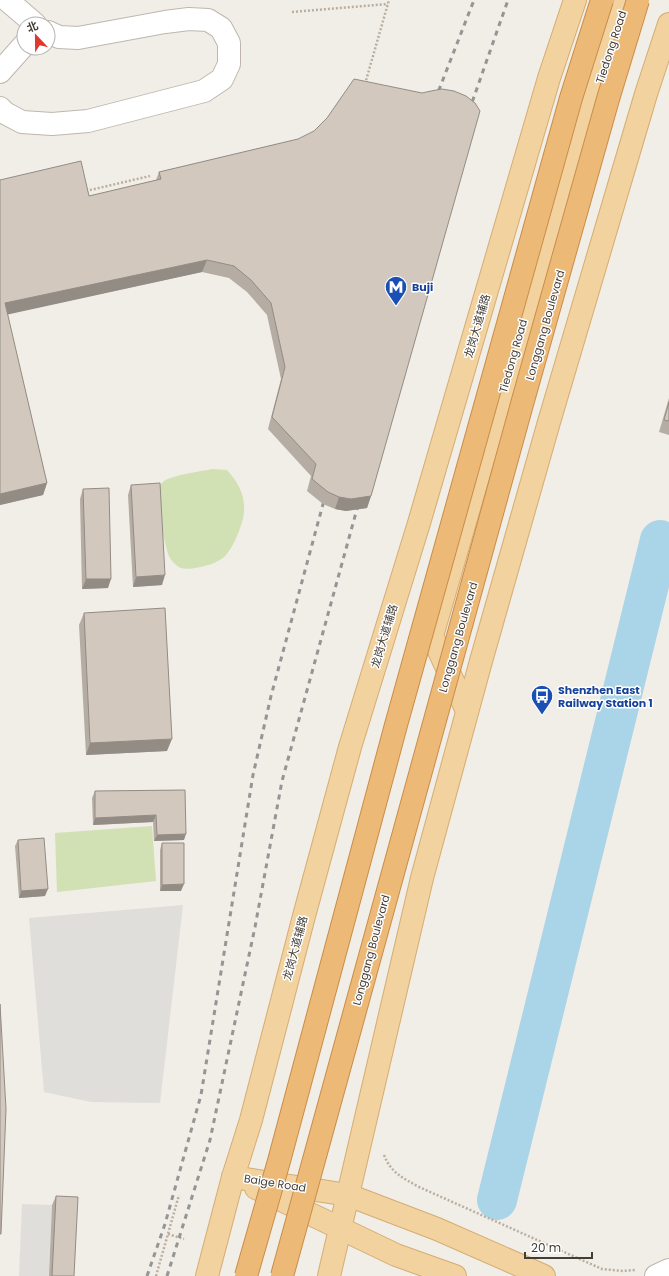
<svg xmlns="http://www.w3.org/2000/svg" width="669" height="1276" viewBox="0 0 669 1276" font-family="Poppins,'Noto Sans SC',sans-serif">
<rect width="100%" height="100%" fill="#f1ede7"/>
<!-- green -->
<g fill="#d1e1b4">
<path d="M212,469L227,470C243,487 249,506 240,528C237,537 232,548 226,555C219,564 192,571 181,568C178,567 172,562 170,558C166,553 156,499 157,493C157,490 161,484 163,482C168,476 202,471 212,469Z"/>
<path d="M152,826L156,881L57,892L55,833Z"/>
</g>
<!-- parking -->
<g fill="#e0dedb">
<path d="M183,905L160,1103L91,1102L44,1092L29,918Z"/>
<path d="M22,1204L52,1205L49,1276H19Z"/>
</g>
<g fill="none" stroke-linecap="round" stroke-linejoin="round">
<!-- river -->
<path stroke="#aad4e7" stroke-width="40" d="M497,1200L660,540"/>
<!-- minor casing -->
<g stroke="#bfb7ae" stroke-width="24">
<g id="minor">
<path d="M7,0L35,24"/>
<path d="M0,72L24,45"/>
<path d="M0,108L5,113L22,122L52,124L88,121L204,91L222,79L229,64V43L221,28L208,20L189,19L165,22L78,38L59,37L48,32"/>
<path d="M656,1276L669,1270"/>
</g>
</g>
<!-- major casing -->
<g stroke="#d5ad71" stroke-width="24">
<g id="major">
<path d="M467,711L432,636L539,266L626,0"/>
<path d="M233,1177L348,1195L437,1229L544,1276"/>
<path d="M256,1188L396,1255L455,1276"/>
<path d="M207,1276L233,1177L251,1120L304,916L350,747L419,523L549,78L575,0"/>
<path d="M329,1276L422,878L481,661L549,422L646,94L669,24"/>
</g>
</g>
<!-- path -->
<g stroke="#bcae9e" stroke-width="2.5" stroke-dasharray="2 2" stroke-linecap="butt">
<path d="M292,12L388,4"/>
<path d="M365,84L389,0"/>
<path d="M86,191L150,176"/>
<path d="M384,1155C391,1173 403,1178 419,1187L602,1269L623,1271L635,1270"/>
<path d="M168,1234L184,1239"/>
<path d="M156,1276L179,1195"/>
</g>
<!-- minor -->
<use href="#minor" stroke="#fff" stroke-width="22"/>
<!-- major -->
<use href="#major" stroke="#f2d29f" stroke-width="22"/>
<!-- rail -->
<g stroke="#959595" stroke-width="3" stroke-dasharray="5 5" stroke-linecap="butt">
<path d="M435,100L474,0"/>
<path d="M469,111L508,0"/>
<path d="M147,1276L165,1224L201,1095L253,775L271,696L326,493"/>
<path d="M167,1276L210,1140L255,927L282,781L360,498"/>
</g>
<!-- highway-bridge casing -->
<g stroke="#ca8d48" stroke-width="24" stroke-linecap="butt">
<g id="highway-bridge">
<path d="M246,1276L279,1161L396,725L571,98L602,0"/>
<path d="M282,1276L522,404L608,99L638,0"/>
</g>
</g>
<!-- highway-bridge -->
<use href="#highway-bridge" stroke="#edb977" stroke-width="22"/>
</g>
<!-- wall -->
<g fill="#b5aca3">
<path d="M298,139L371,496L367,508L346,511L335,509L323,504L307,491L311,476L268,429L281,379L267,315L247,292L229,278L202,272L7,314L47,483L43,495L0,505V180L89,196L156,180L159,172Z"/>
<path d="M669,398V435L659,432Z"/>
<path d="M131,485L162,585L133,587L128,495Z"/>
<path d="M83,489L108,588L82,589L80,499Z"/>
<path d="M84,613L167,751L86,755L79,625Z"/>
<path d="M185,790L184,840L154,841L153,822L93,825L92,798L95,791Z"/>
<path d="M18,840L45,896L19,898L15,846Z"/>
<path d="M162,843L181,891H160V850Z"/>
<path d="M56,1196L74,1276H49L52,1205Z"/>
</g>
<!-- shaded-wall -->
<g fill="#938c85">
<path d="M207,260L202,272L1,316L5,303Z"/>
<path d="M47,483L43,495L0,505V494Z"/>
<path d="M371,496L367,508L346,511L335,509L339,497Z"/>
<path d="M165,575L162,585L133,587L136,577Z"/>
<path d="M86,579H111L108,588L82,589Z"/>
<path d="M172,739L167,751L86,755L90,743Z"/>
<path d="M156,815L153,822L93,825L95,818Z"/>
<path d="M186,834L184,840L154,841L157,835Z"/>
<path d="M184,884L181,891H160L162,885Z"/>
<path d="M48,889L45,896L19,898L21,891Z"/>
</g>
<!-- building -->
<g fill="#d2c8be" stroke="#938c85">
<path d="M354,79L422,93L431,91L442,89L454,91L466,96L475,103L480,111L371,496L351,499L339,497L328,492L312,479L316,464L272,417L285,367L271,303L251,280L234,266L207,260L5,303L47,483L0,494V180L81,161L89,196L161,179L159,172L298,139L314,131L327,118Z"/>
<path d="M669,402V421L664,420Z"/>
<path d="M160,483L165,575L136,577L131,485Z"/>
<path d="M109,488L111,579H86L83,489Z"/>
<path d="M165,608L172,739L90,743L84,613Z"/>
<path d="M185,790L186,834L157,835L156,815L95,818V791Z"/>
<path d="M44,838L48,889L21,891L18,840Z"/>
<path d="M162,843H184V884L162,885Z"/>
<path d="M0,1004L6,1109L1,1234H0Z"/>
<path d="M56,1196L78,1197L74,1276H52Z"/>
</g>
<!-- icons -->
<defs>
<g id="metro-pin" transform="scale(1.15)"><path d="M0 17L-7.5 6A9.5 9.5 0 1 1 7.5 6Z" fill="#1a4fb4" stroke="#fff"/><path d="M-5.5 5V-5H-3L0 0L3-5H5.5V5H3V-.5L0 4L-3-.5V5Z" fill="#fff"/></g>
<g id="bus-pin" transform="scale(1.15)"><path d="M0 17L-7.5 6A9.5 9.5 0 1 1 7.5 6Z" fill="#1a4fb4" stroke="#fff"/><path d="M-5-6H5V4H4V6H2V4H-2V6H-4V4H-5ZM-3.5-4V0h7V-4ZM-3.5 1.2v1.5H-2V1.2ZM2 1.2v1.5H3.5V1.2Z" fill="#fff"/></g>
</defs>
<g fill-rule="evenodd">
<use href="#metro-pin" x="396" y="287"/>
<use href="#bus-pin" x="542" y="696"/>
</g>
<g text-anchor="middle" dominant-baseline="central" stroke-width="3" stroke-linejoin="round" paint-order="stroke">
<!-- street labels -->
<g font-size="11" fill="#433d37" stroke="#fff">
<text transform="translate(611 47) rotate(-72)">Tiedong Road</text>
<text transform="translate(545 325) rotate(-74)">Longgang Boulevard</text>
<text transform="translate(477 326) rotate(-74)">龙岗大道辅路</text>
<text transform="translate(513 356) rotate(-74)">Tiedong Road</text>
<text transform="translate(384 636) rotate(-73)">龙岗大道辅路</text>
<text transform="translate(458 637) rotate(-74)">Longgang Boulevard</text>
<text transform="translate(295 948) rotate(-75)">龙岗大道辅路</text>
<text transform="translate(371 950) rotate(-75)">Longgang Boulevard</text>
<text transform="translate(275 1183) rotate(9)">Baige Road</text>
</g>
<!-- transit labels -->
<g font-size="11" font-weight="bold" fill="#164399" stroke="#fff" text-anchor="start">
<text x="412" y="287">Buji</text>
<text x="558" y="690">Shenzhen East<tspan x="558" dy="13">Railway Station 1</tspan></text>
</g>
</g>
<!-- north arrow -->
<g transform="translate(36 36) rotate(338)"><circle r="19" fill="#ffffff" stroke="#b4b1af"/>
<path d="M0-3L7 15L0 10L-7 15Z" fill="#e0382f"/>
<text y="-6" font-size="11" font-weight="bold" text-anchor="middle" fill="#433d37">北</text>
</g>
<!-- scale -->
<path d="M525 1252v6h67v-6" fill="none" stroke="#433d37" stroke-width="2"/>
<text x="531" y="1252" font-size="12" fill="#433d37" stroke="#ffffff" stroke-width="3" paint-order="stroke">20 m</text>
</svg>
